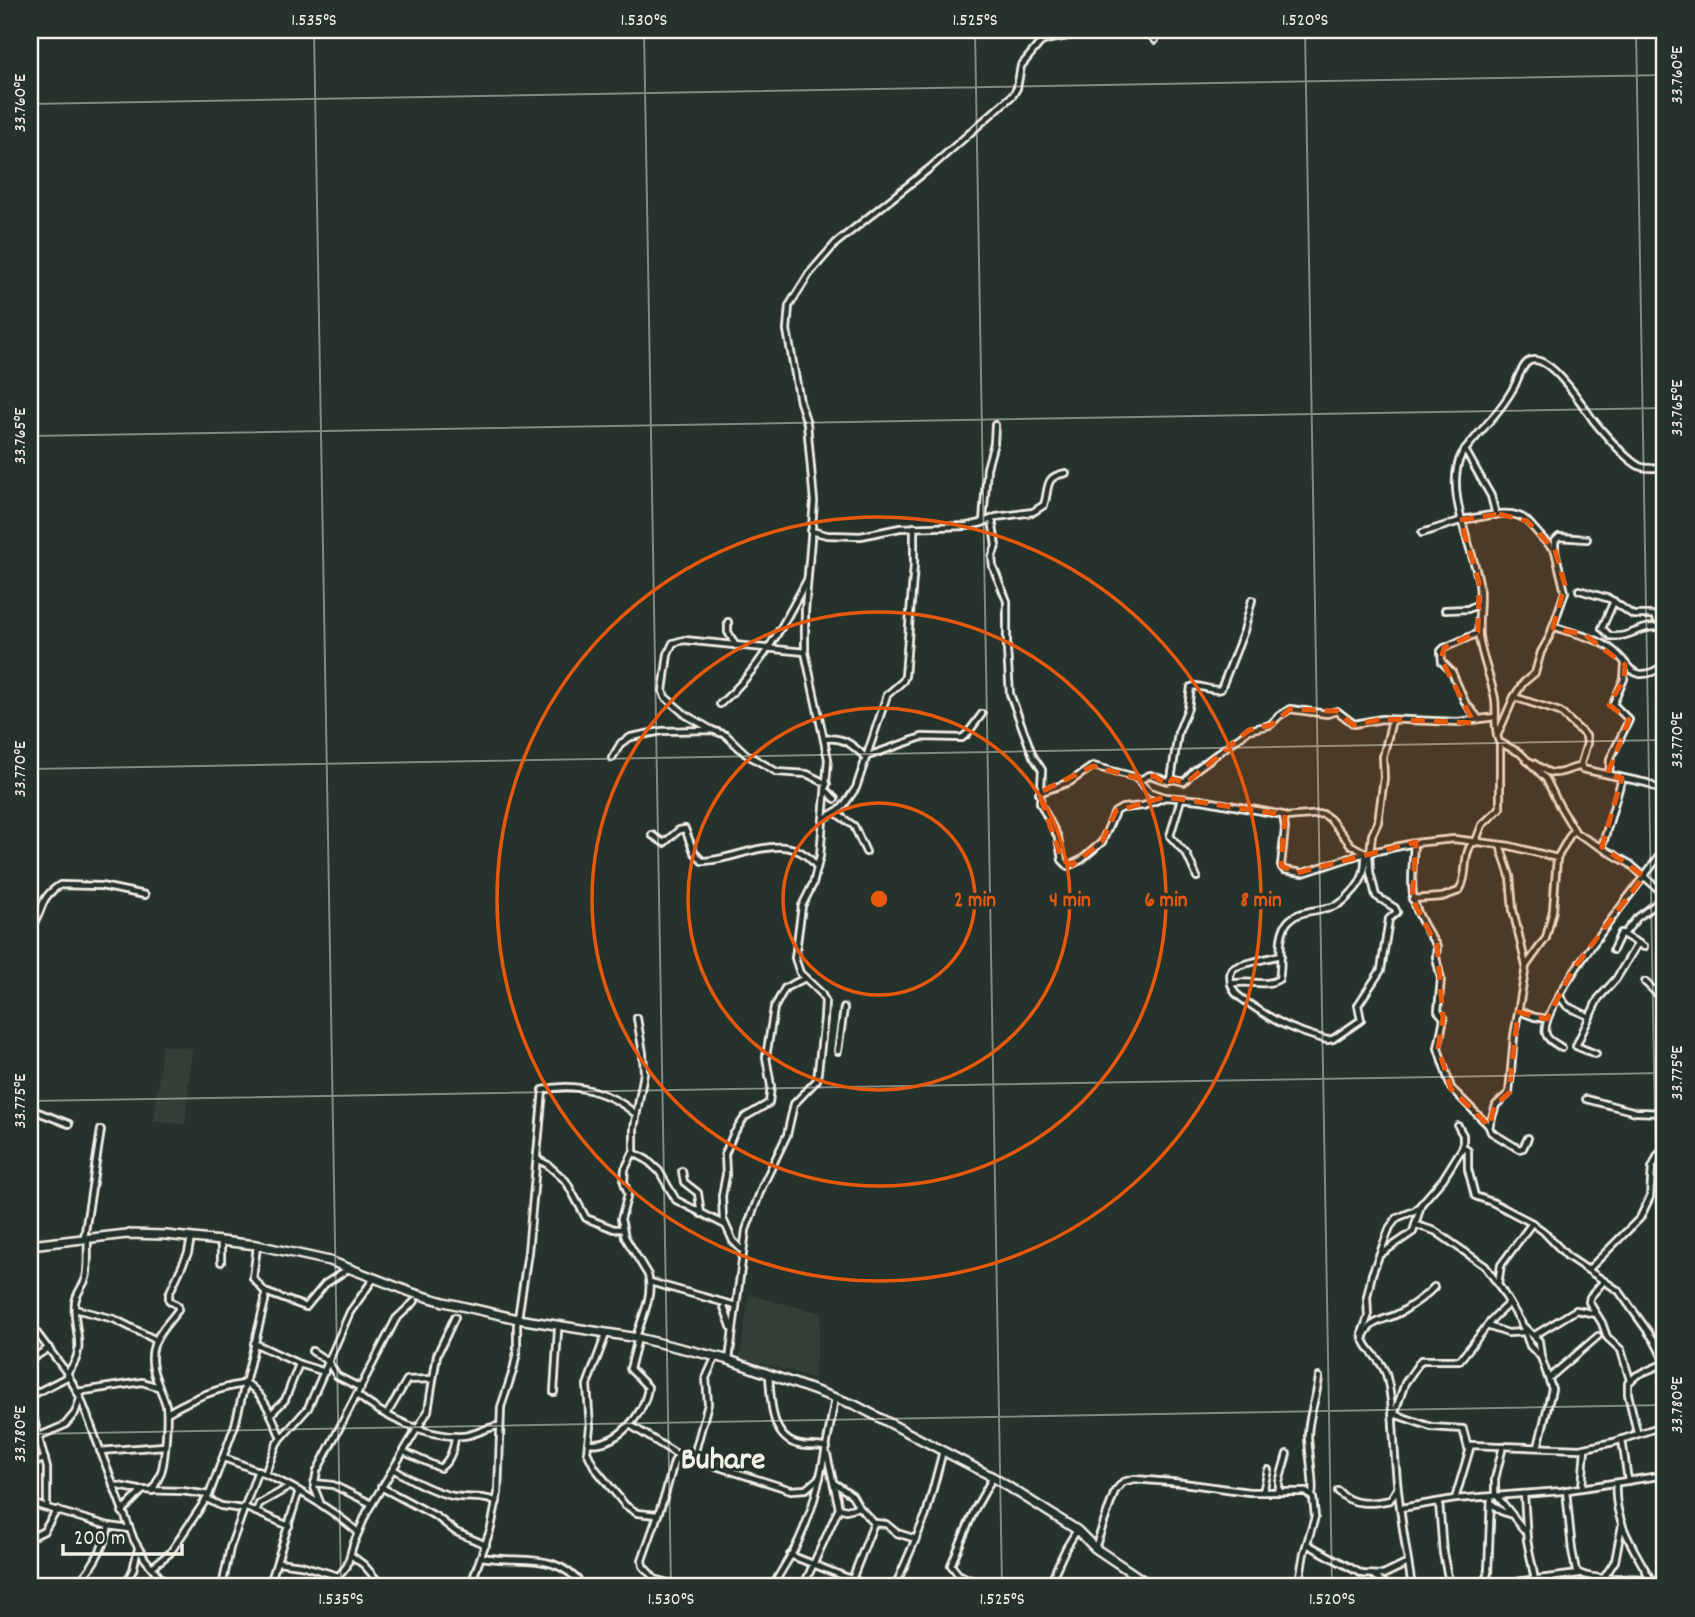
<svg xmlns="http://www.w3.org/2000/svg" width="1695" height="1617" viewBox="0 0 1695 1617" font-family="Dekko,sans-serif">
<rect width="100%" height="100%" fill="#26332d"/>
<filter id="ink" filterUnits="userSpaceOnUse"><feTurbulence type="fractalNoise" baseFrequency=".0143" numOctaves="2"/><feDisplacementMap in="SourceGraphic" scale="14" xChannelSelector="R" yChannelSelector="G"/><feConvolveMatrix kernelMatrix="1 2 1 2 8 2 1 2 1" color-interpolation-filters="sRGB"/></filter>
<g filter="url(#ink)">
<!-- built -->
<g fill="#333f39">
<path d="M162,1045L192,1048L185,1125L154,1121Z"/>
<path d="M749,1295L822,1313L813,1378L740,1357Z"/>
</g>
<g fill="none" stroke-linecap="round" stroke-linejoin="round">
<!-- minor casing -->
<g stroke="#f4f1e8" stroke-width="10">
<g id="minor">
<path d="M1146,30L1155,40"/>
<path d="M1465,450L1491,496L1496,515"/>
<path d="M1665,468C1657,467 1646,470 1639,466C1626,459 1602,431 1593,420C1584,407 1547,349 1528,362C1522,366 1518,378 1515,385C1502,410 1479,432 1462,454C1443,489 1473,547 1479,583C1482,601 1477,619 1479,637C1482,658 1491,678 1495,699C1497,714 1493,727 1499,742L1520,753L1546,779L1559,805L1576,833L1630,864L1665,895"/>
<path d="M992,519L996,546L992,557L993,567L1007,601V650L1010,694L1033,756L1042,770L1040,803L1058,837L1062,860L1068,866L1081,860L1102,842L1115,812L1122,808L1143,806L1165,797L1202,800L1283,815L1285,828L1281,866L1284,870L1303,873L1358,855L1414,843L1454,839L1510,846L1557,858L1573,830"/>
<path d="M1460,520C1479,519 1512,506 1527,521C1537,531 1544,542 1555,550"/>
<path d="M983,522L987,468L994,443L995,425"/>
<path d="M811,531L827,535L861,536L900,528L967,526L982,523L996,517L1033,512L1044,505C1050,487 1043,477 1066,473"/>
<path d="M1422,533L1460,521"/>
<path d="M1579,590L1610,599L1633,615H1653L1663,627"/>
<path d="M1614,601L1602,628L1610,636C1631,639 1640,623 1665,628"/>
<path d="M1445,610L1468,609L1478,604"/>
<path d="M728,622V632L736,646"/>
<path d="M1553,626C1575,635 1602,637 1619,656C1627,663 1628,671 1640,674C1650,675 1658,670 1665,664"/>
<path d="M1478,633L1444,648L1441,651L1442,662L1452,672L1465,702L1479,719"/>
<path d="M1514,697L1560,712L1586,736L1587,743L1581,763L1582,769L1647,783L1665,793"/>
<path d="M720,704C761,669 782,627 807,580"/>
<path d="M712,730L686,715L665,697L663,691L668,654L673,643L684,640L805,652"/>
<path d="M1497,736L1514,697L1523,683L1535,673L1541,652L1549,638L1565,592L1555,551V541L1559,537L1587,539"/>
<path d="M824,739C842,736 852,744 865,757L922,737L962,738L967,734L982,714"/>
<path d="M612,758L621,743L631,737L662,731L712,730L726,735L746,754L777,772L807,774L827,784"/>
<path d="M1527,761C1538,763 1542,772 1553,773C1563,774 1571,767 1581,767"/>
<path d="M1609,775L1610,759L1629,720L1613,704L1624,679L1625,665"/>
<path d="M1172,779L1184,782L1194,771L1249,730L1270,725L1279,716L1290,709L1327,714L1337,711L1354,724L1382,719L1458,722L1495,717"/>
<path d="M1140,780L1150,775L1167,781L1171,780L1178,733L1188,708L1191,687C1200,683 1211,693 1221,689L1244,631L1252,600"/>
<path d="M826,790L835,799"/>
<path d="M1039,793L1070,782L1093,766L1135,777L1150,792L1165,797"/>
<path d="M1663,793L1665,806"/>
<path d="M1181,799L1170,836L1187,855L1197,877"/>
<path d="M836,813L854,826L866,852"/>
<path d="M1285,817L1323,814L1330,819L1351,845L1367,854"/>
<path d="M823,819L842,808L856,788L887,695L903,681L905,676L914,565V527"/>
<path d="M652,835L664,843L679,830L685,829L694,852L702,861C740,861 787,825 817,867"/>
<path d="M1414,843C1411,893 1408,904 1437,946L1436,957L1441,979L1438,1011L1444,1018L1438,1048L1451,1088L1489,1126"/>
<path d="M1475,843L1482,825L1500,808V743"/>
<path d="M1500,845L1510,876L1513,910L1526,966"/>
<path d="M1602,847L1622,778"/>
<path d="M1370,853L1372,835L1378,822L1384,778L1383,757L1392,720"/>
<path d="M1412,899L1442,897L1459,891C1469,875 1462,856 1472,843"/>
<path d="M30,928C44,914 37,899 60,885L101,886L145,895"/>
<path d="M1624,934L1637,918L1665,897"/>
<path d="M1613,950L1621,933L1644,947"/>
<path d="M1281,955C1273,957 1237,965 1234,968C1229,972 1230,977 1231,983C1233,994 1240,997 1248,1003C1277,1023 1292,1030 1327,1040L1333,1039L1361,1020L1358,1005L1381,970L1389,919L1397,912L1395,908L1376,896L1370,872L1369,854"/>
<path d="M1645,982L1665,1001"/>
<path d="M1231,984C1246,979 1266,988 1279,979C1283,962 1277,942 1285,926C1295,907 1323,913 1339,904C1345,901 1350,894 1355,889C1364,879 1366,868 1365,854"/>
<path d="M1561,998L1567,1006L1590,1017"/>
<path d="M1519,1011L1535,1017L1547,1019"/>
<path d="M1562,1048C1557,1044 1548,1041 1546,1034C1537,1006 1646,877 1665,848"/>
<path d="M838,1051L844,1008"/>
<path d="M1596,1054L1576,1046L1598,999L1616,979L1638,943"/>
<path d="M1586,1099L1636,1112L1665,1113"/>
<path d="M30,1109L69,1124"/>
<path d="M1657,1112L1665,1092"/>
<path d="M1528,1138L1523,1148L1519,1149L1491,1132L1489,1127L1496,1105L1509,1093L1514,1036L1526,966L1546,938L1553,910L1557,858"/>
<path d="M1463,1147L1468,1151V1169L1475,1196L1492,1202L1532,1223L1543,1231L1567,1256L1619,1291L1654,1340L1665,1362"/>
<path d="M634,1153L647,1160L659,1171L676,1200L725,1225"/>
<path d="M537,1159L548,1165L566,1181L586,1218L614,1229H622"/>
<path d="M682,1171L684,1182L698,1193L701,1214"/>
<path d="M1416,1225L1435,1231L1485,1266L1498,1284L1522,1324L1530,1346L1541,1357L1552,1389L1538,1447"/>
<path d="M84,1238L101,1130"/>
<path d="M221,1242V1262"/>
<path d="M742,1250L733,1241L723,1219L722,1196L726,1175L725,1154L733,1135L745,1117L769,1103L771,1086L766,1057L774,1008L785,988L805,978"/>
<path d="M1381,1254L1413,1232L1421,1205"/>
<path d="M1589,1269L1640,1218L1650,1197L1652,1168L1658,1155L1665,1148"/>
<path d="M1604,1281L1590,1297L1589,1302L1602,1323L1607,1337L1621,1350L1630,1380"/>
<path d="M650,1282L736,1306"/>
<path d="M1498,1284L1501,1265L1532,1223"/>
<path d="M265,1292L306,1307L325,1284L348,1269"/>
<path d="M724,1307L732,1329"/>
<path d="M75,1309L114,1319L156,1340"/>
<path d="M30,1324L67,1373L81,1399L134,1540L145,1559L168,1587"/>
<path d="M1522,1325L1539,1341L1541,1357"/>
<path d="M1487,1326L1508,1333L1525,1332"/>
<path d="M606,1334L587,1385L590,1427L587,1452L595,1468L625,1505L637,1513L657,1515"/>
<path d="M1535,1335L1576,1310L1596,1314"/>
<path d="M636,1337C642,1318 654,1294 648,1275L625,1237L621,1219L628,1194L624,1182L625,1169L634,1151V1128L644,1073L643,1053L637,1018"/>
<path d="M1363,1339C1369,1318 1388,1321 1403,1311C1414,1304 1426,1296 1434,1287"/>
<path d="M254,1343L299,1364L325,1372"/>
<path d="M312,1351L329,1362"/>
<path d="M30,1360L49,1348"/>
<path d="M729,1360L746,1230L762,1187L787,1135L794,1104L817,1080L824,1019L825,1001L821,993L800,973L795,958L802,906L813,884L820,856L828,759L805,652V611L814,502L807,423L800,402L787,330L789,306L809,274L836,243L930,168L1013,95L1017,88L1021,66L1040,43C1053,35 1065,41 1079,30"/>
<path d="M329,1363L337,1376L361,1388"/>
<path d="M67,1373C89,1348 72,1330 75,1303C76,1293 83,1287 86,1278C89,1266 87,1251 88,1239"/>
<path d="M769,1374C771,1397 769,1439 800,1445C809,1447 818,1445 827,1448"/>
<path d="M1549,1378L1598,1336"/>
<path d="M244,1382C265,1394 272,1417 281,1438"/>
<path d="M77,1392L142,1382L158,1387"/>
<path d="M554,1392L558,1330"/>
<path d="M357,1395C384,1417 427,1438 463,1436C476,1435 486,1427 499,1426"/>
<path d="M30,1396L69,1376"/>
<path d="M30,1405L47,1468V1507"/>
<path d="M167,1413C191,1399 216,1388 244,1384"/>
<path d="M271,1414L285,1400L299,1364"/>
<path d="M387,1414L407,1380L432,1379"/>
<path d="M1394,1414L1431,1427L1463,1429L1468,1448"/>
<path d="M1393,1418L1405,1383L1421,1360H1460L1494,1317L1508,1304"/>
<path d="M630,1425L675,1453L791,1490L806,1489L820,1477"/>
<path d="M1637,1432L1628,1394V1383L1637,1375L1665,1363"/>
<path d="M1622,1439L1628,1481"/>
<path d="M30,1440L65,1425L75,1413L80,1399"/>
<path d="M588,1443C617,1447 645,1414 648,1387L630,1369L638,1338"/>
<path d="M100,1451L164,1446"/>
<path d="M404,1452L440,1468C450,1461 454,1449 455,1436"/>
<path d="M827,1455L839,1508L846,1510L859,1507L874,1523L849,1587"/>
<path d="M224,1458C273,1475 318,1498 358,1532"/>
<path d="M693,1459L708,1404L706,1378L716,1356"/>
<path d="M30,1463L45,1459"/>
<path d="M393,1469C411,1480 433,1492 453,1496C468,1499 483,1495 497,1502"/>
<path d="M265,1474L277,1443L308,1408L350,1312L372,1281"/>
<path d="M314,1483L333,1485L372,1504"/>
<path d="M834,1483L852,1495L859,1507"/>
<path d="M1616,1483C1613,1519 1633,1548 1650,1578"/>
<path d="M113,1485L139,1490L182,1491L209,1495"/>
<path d="M381,1487L437,1517L456,1532L486,1545"/>
<path d="M1582,1488L1585,1448"/>
<path d="M1566,1490L1572,1550L1576,1571C1596,1585 1640,1572 1665,1584"/>
<path d="M152,1491C155,1485 159,1479 161,1472C165,1462 169,1411 165,1402C159,1384 147,1366 154,1345C158,1332 170,1321 178,1310V1306L169,1300V1294L188,1253L191,1238"/>
<path d="M1279,1491V1482L1287,1454"/>
<path d="M1338,1491C1351,1506 1372,1504 1390,1500L1397,1489"/>
<path d="M1263,1492L1268,1470"/>
<path d="M1524,1494L1527,1540L1535,1580"/>
<path d="M1312,1495C1315,1486 1308,1450 1308,1436C1308,1416 1317,1397 1319,1377"/>
<path d="M1495,1496V1479L1503,1446"/>
<path d="M1497,1496L1525,1531"/>
<path d="M207,1499L221,1506L243,1509"/>
<path d="M1455,1499L1471,1445L1580,1449L1614,1442L1665,1425"/>
<path d="M320,1502L314,1487L317,1471L396,1319L415,1301"/>
<path d="M1439,1502L1443,1553L1450,1587"/>
<path d="M30,1503L109,1526L129,1529"/>
<path d="M1491,1503L1501,1511L1509,1514"/>
<path d="M244,1507L289,1526"/>
<path d="M1401,1508L1455,1499L1562,1491L1665,1475"/>
<path d="M122,1512L143,1490"/>
<path d="M256,1512L259,1504L289,1487"/>
<path d="M874,1523L886,1524L897,1533L916,1539"/>
<path d="M30,1538L44,1531L57,1510"/>
<path d="M1307,1544L1362,1574L1383,1575L1408,1563"/>
<path d="M1095,1548L1115,1491L1123,1482L1134,1479L1183,1483L1249,1492H1306L1313,1498L1315,1517L1304,1553L1298,1587"/>
<path d="M790,1555L871,1587"/>
<path d="M352,1556L364,1565L383,1587"/>
<path d="M482,1557C523,1564 555,1550 584,1587"/>
<path d="M278,1562L301,1565L338,1576"/>
<path d="M152,1567L170,1553L209,1495L235,1425L265,1301V1292L253,1278L257,1246"/>
<path d="M1373,1575L1389,1587"/>
<path d="M1550,1578L1551,1587"/>
<path d="M653,1579L684,1587"/>
<path d="M1484,1586L1488,1572L1491,1497"/>
<path d="M73,1587C90,1573 104,1548 109,1526"/>
<path d="M124,1587L133,1570L138,1549"/>
<path d="M222,1587L230,1548L258,1470"/>
<path d="M269,1587L299,1491"/>
<path d="M330,1587L347,1566L353,1545L367,1512L428,1411L437,1355L455,1317"/>
<path d="M470,1587L491,1528L498,1493L501,1407L513,1371L517,1352V1325L528,1252L543,1090C576,1081 611,1093 636,1114"/>
<path d="M651,1587L653,1577L643,1566L642,1560L665,1495L674,1462L679,1454"/>
<path d="M773,1587C780,1571 792,1556 799,1540C820,1495 826,1446 835,1398"/>
<path d="M803,1587L839,1508"/>
<path d="M895,1587L926,1515L943,1451"/>
<path d="M984,1587L958,1574L951,1565L975,1509L993,1477"/>
<path d="M1048,1587L1066,1548L1077,1530"/>
<path d="M1412,1587C1406,1548 1399,1509 1396,1470C1393,1441 1394,1402 1386,1374C1381,1358 1364,1349 1362,1333L1368,1317L1367,1297L1372,1274L1390,1227L1397,1218L1416,1210L1443,1179L1463,1147V1135L1458,1126"/>
<path d="M1475,1587L1579,1574"/>
<path d="M1598,1587L1615,1561L1622,1525"/>
</g>
</g>
<!-- secondary casing -->
<g stroke="#f4f1e8" stroke-width="12">
<path id="secondary" d="M30,1245L127,1234L166,1235L257,1245L330,1261L413,1293L444,1302L518,1319L638,1338L726,1359L855,1405L943,1451L993,1477L1077,1530L1095,1548L1153,1587"/>
</g>
<!-- minor -->
<use href="#minor" stroke="#26332d" stroke-width="4.5"/>
<!-- secondary -->
<use href="#secondary" stroke="#26332d" stroke-width="7"/>
</g>
</g>
<!-- marked area -->
<path fill="#e8590c" fill-opacity="0.2" stroke="#e8590c" stroke-width="5" stroke-dasharray="14 9" stroke-linejoin="round" d="M1499,514L1527,521L1555,550L1565,585L1553,628L1585,635L1625,665L1624,679L1609,705L1629,720L1607,775L1622,778L1602,847L1644,876L1572,971L1547,1019L1518,1012L1509,1093L1495,1105L1489,1126L1451,1089L1438,1048L1443,1018L1437,946L1412,899L1416,842L1297,873L1281,866L1285,815L1165,797L1116,811L1102,842L1072,865L1062,860L1039,793L1093,766L1141,779L1154,776L1169,785L1172,779L1186,783L1249,730L1271,725L1290,709L1337,711L1353,725L1382,719L1474,723L1441,659L1444,648L1478,632L1479,582L1460,520Z"/>
<!-- ticks -->
<path fill="none" stroke="#f4f1e8" stroke-width="2" stroke-opacity="0.45" d="M314,30L341,1587M644,30L671,1587M975,30L1002,1587M1305,30L1332,1587M1636,30L1663,1587M30,104L1665,75M30,436L1665,408M30,769L1665,740M30,1101L1665,1073M30,1434L1665,1405"/>
<!-- distance rings -->
<g fill="none" stroke="#e8590c" stroke-width="3.5">
<circle cx="879" cy="899" r="96"/>
<circle cx="879" cy="899" r="191"/>
<circle cx="879" cy="899" r="287"/>
<circle cx="879" cy="899" r="382"/>
</g>
<g text-anchor="middle" dominant-baseline="central" stroke-width="6" stroke-linejoin="round" paint-order="stroke">
<!-- quarter labels -->
<g font-size="32" font-weight="bold" fill="#f4f1e8" stroke="#26332d">
<text x="723" y="1462">Buhare</text>
</g>
</g>
<circle cx="879" cy="899" r="10" fill="#e8590c" stroke="#26332d" stroke-width="3.5"/>
<g font-size="21" text-anchor="middle" font-weight="bold" fill="#e8590c" stroke="#26332d" stroke-width="6" stroke-linejoin="round" paint-order="stroke">
<text x="975" y="906">2 min</text>
<text x="1070" y="906">4 min</text>
<text x="1166" y="906">6 min</text>
<text x="1261" y="906">8 min</text>
</g>
<!-- margin -->
<rect width="1695" height="1617" fill="none" stroke="#26332d" stroke-width="77"/>
<!-- scale -->
<path d="M63 1544v10h119v-10" fill="none" stroke="#f4f1e8" stroke-width="3.5"/>
<text x="74" y="1544" font-size="21" fill="#f4f1e8" stroke="#26332d" stroke-width="5" paint-order="stroke">200 m</text>
<rect x="38" y="38" width="1618" height="1540" fill="none" stroke="#f4f1e8" stroke-width="2.5"/>
<g font-size="18" text-anchor="middle" fill="#f4f1e8">
<text x="314" y="25">1.535°S</text>
<text x="644" y="25">1.530°S</text>
<text x="975" y="25">1.525°S</text>
<text x="1305" y="25">1.520°S</text>
<text transform="translate(1676 75) rotate(-90)" y="6">33.760°E</text>
<text transform="translate(19 103) rotate(-90)" y="6">33.760°E</text>
<text transform="translate(1676 408) rotate(-90)" y="6">33.765°E</text>
<text transform="translate(19 436) rotate(-90)" y="6">33.765°E</text>
<text transform="translate(1676 740) rotate(-90)" y="6">33.770°E</text>
<text transform="translate(19 769) rotate(-90)" y="6">33.770°E</text>
<text transform="translate(1676 1073) rotate(-90)" y="6">33.775°E</text>
<text transform="translate(19 1101) rotate(-90)" y="6">33.775°E</text>
<text transform="translate(1676 1405) rotate(-90)" y="6">33.780°E</text>
<text transform="translate(19 1434) rotate(-90)" y="6">33.780°E</text>
<text x="341" y="1604">1.535°S</text>
<text x="671" y="1604">1.530°S</text>
<text x="1002" y="1604">1.525°S</text>
<text x="1332" y="1604">1.520°S</text>
</g>
</svg>
